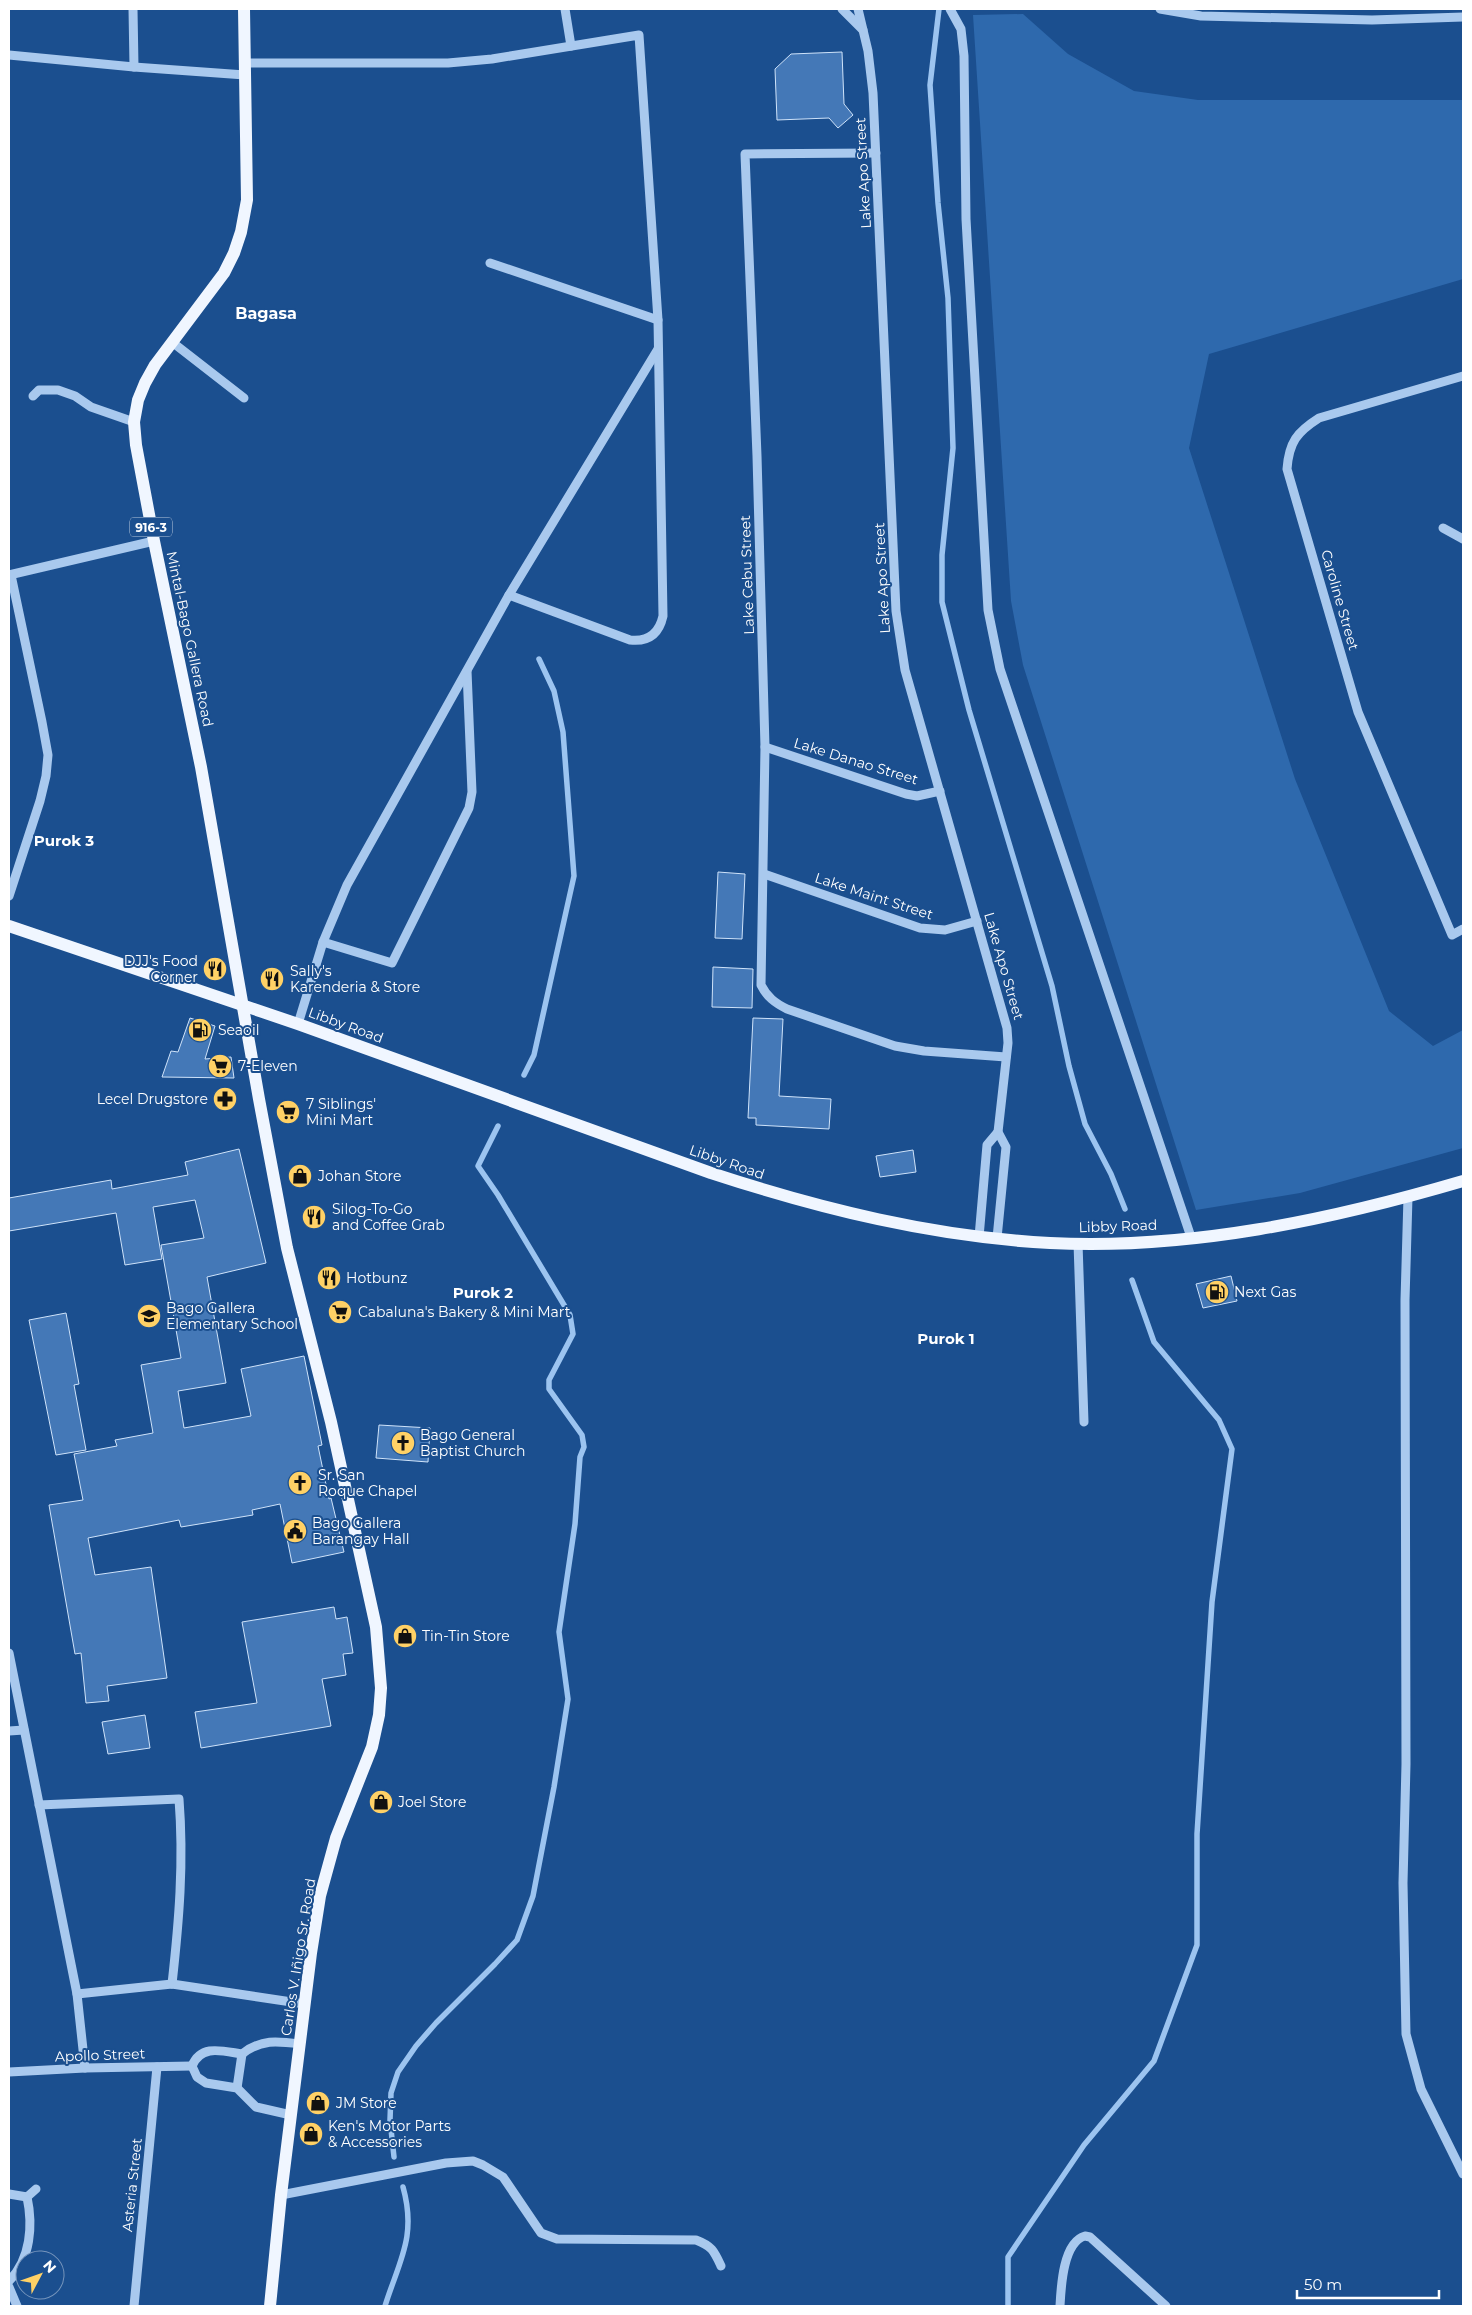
<svg xmlns="http://www.w3.org/2000/svg" width="1472" height="2315" viewBox="0 0 1472 2315" font-family="Montserrat,sans-serif">
<rect width="100%" height="100%" fill="#1b4f8f"/>
<!-- green -->
<path fill="#2e69ad" d="M1023,14L1068,54L1134,91L1198,100H1463V279L1209,354L1189,448L1295,779L1389,1011L1433,1046L1463,1030V1148L1300,1193L1196,1210L1023,665L1011,601L973,15Z"/>
<g fill="none" stroke-linecap="round" stroke-linejoin="round">
<!-- stream -->
<g stroke="#9cc4f0" stroke-width="5.5">
<path d="M939,9L930,85L938,203L948,298L953,448L942,555V602L969,710L1052,986L1069,1066L1085,1124L1111,1174L1125,1209"/>
<path d="M524,1075L534,1055L574,876L563,732L554,691L539,659"/>
<path d="M394,2157L390,2120L391,2093L398,2072L416,2046L436,2023L495,1964L517,1940L533,1896L554,1787L568,1699L559,1632L575,1524L580,1457L584,1447L582,1435L549,1389V1380L573,1334L570,1315L498,1195L478,1166L498,1126"/>
<path d="M385,2306C399,2261 417,2237 403,2187"/>
<path d="M1008,2306V2257L1084,2145L1154,2061L1197,1945V1834L1212,1602L1232,1449L1219,1420L1154,1342L1132,1280"/>
</g>
</g>
<!-- building -->
<g fill="#4478b7" stroke="#cfe3fa">
<path d="M842,52L844,104L853,115L838,128L829,118L777,120L775,69L791,54Z"/>
<path d="M718,872L745,874L742,939L715,938Z"/>
<path d="M713,967L753,969L752,1008L712,1007Z"/>
<path d="M190,1018L215,1026L205,1059L231,1057L234,1078L162,1077L171,1051L178,1052Z"/>
<path d="M753,1018L783,1019L779,1096L831,1099L829,1129L756,1125V1118H748Z"/>
<path d="M239,1149L266,1263L207,1277L226,1383L178,1391L184,1428L251,1416L241,1369L304,1356L322,1445L318,1446L329,1499L331,1498L344,1552L292,1563L280,1504L252,1510L253,1515L181,1527L179,1520L88,1538L95,1575L151,1567L167,1678L107,1686L109,1701L86,1703L81,1653L75,1654L49,1505L83,1500L74,1454L117,1446L115,1440L153,1433L141,1365L181,1358L161,1245L204,1238L195,1200L153,1207L162,1259L125,1265L116,1213L9,1231V1198L111,1180L112,1189L188,1175L185,1162Z"/>
<path d="M913,1150L916,1172L880,1177L876,1156Z"/>
<path d="M1231,1276L1237,1301L1203,1308L1196,1284Z"/>
<path d="M66,1313L79,1384L74,1385L86,1450L56,1455L29,1320Z"/>
<path d="M379,1425L430,1428L428,1462L376,1458Z"/>
<path d="M334,1607L336,1619L347,1617L353,1653L343,1654L346,1675L322,1679L331,1726L201,1748L195,1712L257,1703L242,1622Z"/>
<path d="M145,1715L150,1748L108,1754L102,1722Z"/>
</g>
<g fill="none" stroke-linecap="round" stroke-linejoin="round">
<!-- minor -->
<g stroke="#a9c9ee" stroke-width="9">
<path d="M133,9L134,67"/>
<path d="M565,9L571,46"/>
<path d="M842,9L863,30"/>
<path d="M858,9L868,51L873,93L896,611L905,670L1007,1028L1008,1043L998,1132L1006,1147L997,1238"/>
<path d="M950,9L961,29L964,56L966,219L988,610L1000,669L1191,1237"/>
<path d="M1160,9L1201,16L1372,20L1463,17"/>
<path d="M9,55L134,67L245,75"/>
<path d="M244,63H448L492,59L639,35L658,320L663,616C659,634 648,642 630,640L509,595"/>
<path d="M876,153L745,154L757,456L765,747L761,985C767,997 775,1003 787,1009L895,1046L924,1051L1006,1057"/>
<path d="M490,263L658,320"/>
<path d="M172,342L244,398"/>
<path d="M1463,376L1319,418C1297,432 1289,442 1287,469L1358,712L1452,935L1463,929"/>
<path d="M33,396L39,390H58L75,396L91,407L134,422"/>
<path d="M1443,528L1463,539"/>
<path d="M9,575L154,541"/>
<path d="M765,747L906,794L917,796L940,791"/>
<path d="M764,874L920,928L945,930L977,921"/>
<path d="M9,896L40,801L46,776L48,755L42,722L11,575"/>
<path d="M323,942L392,963L469,808L472,792L467,671"/>
<path d="M298,1024L323,942L347,885L509,595L658,349"/>
<path d="M1408,1197L1405,1300L1406,1764L1403,1883L1406,2034L1421,2089L1463,2174"/>
<path d="M979,1237L987,1145L998,1132"/>
<path d="M1078,1243L1084,1422"/>
<path d="M9,1653L77,1994L85,2068"/>
<path d="M9,1731L24,1730"/>
<path d="M39,1805L179,1799C184,1863 179,1921 172,1984"/>
<path d="M77,1994L172,1984L305,2004"/>
<path d="M9,2072L85,2068L192,2066"/>
<path d="M237,2088L242,2054"/>
<path d="M291,2115L256,2107L237,2088L206,2083L197,2077L192,2066C201,2044 222,2051 242,2054C261,2039 277,2041 300,2044"/>
<path d="M9,2194L27,2197"/>
<path d="M281,2195L446,2163L473,2161L483,2165L503,2177L541,2233L557,2239L696,2240C712,2246 714,2251 721,2266"/>
<path d="M27,2197L36,2189"/>
<path d="M9,2281C31,2259 33,2225 27,2197"/>
<path d="M9,2287L17,2306"/>
<path d="M134,2306L157,2067"/>
<path d="M1060,2306C1061,2287 1063,2242 1085,2236L1090,2237L1166,2306"/>
</g>
<!-- major -->
<g stroke="#f0f6ff" stroke-width="12">
<path d="M244,9L247,200L241,232L234,253L224,273L155,365L145,383L138,400L134,422L136,445L154,541L201,767L259,1099L287,1248L331,1422L376,1627L381,1688L379,1715L372,1747L336,1838L320,1896L311,1953L281,2195L270,2306"/>
<path d="M9,926L298,1024L711,1173C821,1209 934,1237 1050,1243C1189,1250 1330,1220 1463,1181"/>
</g>
</g>
<!-- icons -->
<defs>
<g id="restaurant-disc" transform="scale(1.25)"><circle r="9.5" fill="#ffd166" stroke="#1b4f8f"/><path d="M-5-6h1v4h1v-4h1v4h1v-4h1v5L-1.5 .5V6h-2V.5L-5-1ZM5-6V6H3V1.5H1.5Q1.5-4 5-6Z" fill="#111"/></g>
<g id="fuel-disc" transform="scale(1.25)"><circle r="9.5" fill="#ffd166" stroke="#1b4f8f"/><path d="M-5.5-6h7V0h2V4h1.3V-2.5L3-4.5l.8-.8L6-3V5H2.5V1h-1V6h-7ZM-4.2-4.7v3.2H.2V-4.7Z" fill="#111"/></g>
<g id="supermarket-disc" transform="scale(1.25)"><circle r="9.5" fill="#ffd166" stroke="#1b4f8f"/><path d="M-6-5.5h2.5l.6 2H6L4.5 2H-2.5L-4.4-4H-6ZM-1.5 3.2a1.3 1.3 0 1 0 .1 0ZM3 3.2a1.3 1.3 0 1 0 .1 0Z" fill="#111"/></g>
<g id="pharmacy-disc" transform="scale(1.25)"><circle r="9.5" fill="#ffd166" stroke="#1b4f8f"/><path d="M-2-6h4v4h4v4h-4v4h-4v-4h-4v-4h4Z" fill="#111"/></g>
<g id="shop-disc" transform="scale(1.25)"><circle r="9.5" fill="#ffd166" stroke="#1b4f8f"/><path d="M-5-2.5h2.3a2.7 3.5 0 0 1 5.4 0H5L5.5 6h-11ZM-1.5-2.5h3a1.5 2.3 0 0 0-3 0Z" fill="#111"/></g>
<g id="school-disc" transform="scale(1.25)"><circle r="9.5" fill="#ffd166" stroke="#1b4f8f"/><path d="M0-5L7-2L0 1L-7-2ZM-4 1L0 2.5L4 1V4Q0 6-4 4Z" fill="#111"/></g>
<g id="church-disc" transform="scale(1.25)"><circle r="9.5" fill="#ffd166" stroke="#1b4f8f"/><path d="M-1.2-6h2.4v3.5h3.3v2.4h-3.3V6h-2.4V-.1h-3.3v-2.4h3.3Z" fill="#111"/></g>
<g id="civic-disc" transform="scale(1.25)"><circle r="9.5" fill="#ffd166" stroke="#1b4f8f"/><path d="M-.6-6.5H3V-4.5H.6V-3L4-1V1h2V6H-6V1h2V-1L-.6-3ZM-1.2 2.5V6h2.4V2.5Z" fill="#111"/></g>
</defs>
<g fill-rule="evenodd">
<use href="#restaurant-disc" x="215" y="969"/>
<use href="#restaurant-disc" x="272" y="979"/>
<use href="#fuel-disc" x="200" y="1030"/>
<use href="#supermarket-disc" x="220" y="1066"/>
<use href="#pharmacy-disc" x="225" y="1099"/>
<use href="#supermarket-disc" x="288" y="1112"/>
<use href="#shop-disc" x="300" y="1176"/>
<use href="#restaurant-disc" x="314" y="1217"/>
<use href="#restaurant-disc" x="329" y="1278"/>
<use href="#fuel-disc" x="1217" y="1292"/>
<use href="#supermarket-disc" x="340" y="1312"/>
<use href="#school-disc" x="149" y="1316"/>
<use href="#church-disc" x="403" y="1443"/>
<use href="#church-disc" x="300" y="1483"/>
<use href="#civic-disc" x="295" y="1531"/>
<use href="#shop-disc" x="405" y="1636"/>
<use href="#shop-disc" x="381" y="1802"/>
<use href="#shop-disc" x="318" y="2103"/>
<use href="#shop-disc" x="311" y="2134"/>
</g>
<g text-anchor="middle" dominant-baseline="central" stroke-width="4" stroke-linejoin="round" paint-order="stroke">
<!-- shield labels -->
<rect fill="#1b4f8f" stroke="#bbcadd" stroke-width="1" x="130" y="517.5" width="42" height="19" rx="4"/>
<g font-size="12" font-weight="bold" fill="#fff">
<text x="151" y="527">916-3</text>
</g>
<!-- street labels -->
<g font-size="14" fill="#fff" stroke="#1b4f8f">
<text transform="translate(863 173) rotate(-93)">Lake Apo Street</text>
<text transform="translate(747 575) rotate(-92)">Lake Cebu Street</text>
<text transform="translate(882 578) rotate(-93)">Lake Apo Street</text>
<text transform="translate(1340 600) rotate(74)">Caroline Street</text>
<text transform="translate(190 639) rotate(78)">Mintal-Bago Gallera Road</text>
<text transform="translate(856 761) rotate(17)">Lake Danao Street</text>
<text transform="translate(874 896) rotate(18)">Lake Maint Street</text>
<text transform="translate(1004 966) rotate(74)">Lake Apo Street</text>
<text transform="translate(346 1025) rotate(20)">Libby Road</text>
<text transform="translate(727 1162) rotate(19)">Libby Road</text>
<text transform="translate(1118 1226) rotate(-2)">Libby Road</text>
<text transform="translate(298 1957) rotate(-81)">Carlos V. Iñigo Sr. Road</text>
<text transform="translate(100 2055) rotate(-2)">Apollo Street</text>
<text transform="translate(132 2185) rotate(-84)">Asteria Street</text>
</g>
<!-- poi labels -->
<g font-size="14" fill="#fff" stroke="#1b4f8f" text-anchor="start">
<text x="198" y="961" text-anchor="end">DJJ's Food<tspan x="198" dy="16">Corner</tspan></text>
<text x="290" y="971">Sally's<tspan x="290" dy="16">Karenderia &amp; Store</tspan></text>
<text x="218" y="1030">Seaoil</text>
<text x="238" y="1066">7-Eleven</text>
<text x="208" y="1099" text-anchor="end">Lecel Drugstore</text>
<text x="306" y="1104">7 Siblings'<tspan x="306" dy="16">Mini Mart</tspan></text>
<text x="318" y="1176">Johan Store</text>
<text x="332" y="1209">Silog-To-Go<tspan x="332" dy="16">and Coffee Grab</tspan></text>
<text x="346" y="1278">Hotbunz</text>
<text x="1234" y="1292">Next Gas</text>
<text x="166" y="1308">Bago Gallera<tspan x="166" dy="16">Elementary School</tspan></text>
<text x="358" y="1312">Cabaluna's Bakery &amp; Mini Mart</text>
<text x="420" y="1435">Bago General<tspan x="420" dy="16">Baptist Church</tspan></text>
<text x="318" y="1475">Sr. San<tspan x="318" dy="16">Roque Chapel</tspan></text>
<text x="312" y="1523">Bago Gallera<tspan x="312" dy="16">Barangay Hall</tspan></text>
<text x="422" y="1636">Tin-Tin Store</text>
<text x="398" y="1802">Joel Store</text>
<text x="336" y="2103">JM Store</text>
<text x="328" y="2126">Ken's Motor Parts<tspan x="328" dy="16">&amp; Accessories</tspan></text>
</g>
<!-- neighbourhood labels -->
<g font-size="15" font-weight="bold" fill="#fff" stroke="#1b4f8f">
<text x="64" y="840">Purok 3</text>
<text x="483" y="1292">Purok 2</text>
<text x="946" y="1338">Purok 1</text>
</g>
<!-- quarter labels -->
<g font-size="16" font-weight="bold" fill="#fff" stroke="#1b4f8f">
<text x="266" y="313">Bagasa</text>
</g>
</g>
<!-- border -->
<rect width="1472" height="2315" fill="none" stroke="#ffffff" stroke-width="20"/>
<!-- north arrow -->
<g transform="translate(40 2275) rotate(49)"><circle r="24" fill="#1b4f8f" stroke="#7695bc"/>
<path d="M0-4L9 19L0 12L-9 19Z" fill="#ffd166"/>
<text y="-8" font-size="14" font-weight="bold" text-anchor="middle" fill="#ffffff">N</text>
</g>
<!-- scale -->
<path d="M1297 2290v8h142v-8" fill="none" stroke="#ffffff" stroke-width="2.5"/>
<text x="1304" y="2290" font-size="15" fill="#ffffff" stroke="#1b4f8f" stroke-width="4" paint-order="stroke">50 m</text>
</svg>
